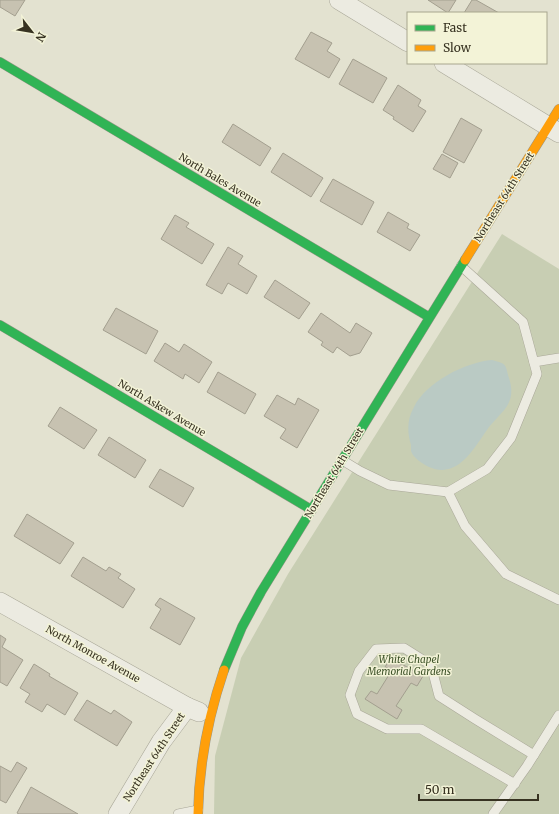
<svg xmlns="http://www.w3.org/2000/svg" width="559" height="814" viewBox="0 0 559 814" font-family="Merriweather,serif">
<rect width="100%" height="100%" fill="#e3e2d0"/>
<!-- cemetery -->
<path fill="#c8ceb3" d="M502,234L559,269V814H214L215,756L241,658L288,574Z"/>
<!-- water -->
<path fill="#bacac4" d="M492,360C508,364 505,365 509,378C517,403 503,410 489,427C475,446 459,480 429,467C423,464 413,458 411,451C411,449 411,447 411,445C407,432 407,419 414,407C426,382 466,362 492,360Z"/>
<!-- building -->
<g fill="#c7c2b1" stroke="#a39f8f">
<path d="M0,0H25L15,16L0,7Z"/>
<path d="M428,0H456L448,13Z"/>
<path d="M472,0H476L499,13H464Z"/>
<path d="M311,32L332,43L327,51L340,59L329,78L295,59Z"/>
<path d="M353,59L387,78L373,103L339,84Z"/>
<path d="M398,85L421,100L418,106L426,111L413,132L393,119L394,117L383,110Z"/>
<path d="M461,118L482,130L464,163L443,152Z"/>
<path d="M233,124L271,148L260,166L222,142Z"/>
<path d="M283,153L323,178L311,197L271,172Z"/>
<path d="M442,154L458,163L450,178L433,169Z"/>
<path d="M333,179L374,202L362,225L320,201Z"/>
<path d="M388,212L409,224L407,228L420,235L410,251L377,232Z"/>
<path d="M175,215L189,223L186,227L214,244L202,264L161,239Z"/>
<path d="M228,247L243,256L238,264L257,276L247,294L228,283L222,294L206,285Z"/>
<path d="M275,280L310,303L299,319L264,297Z"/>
<path d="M116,308L158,331L146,354L103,330Z"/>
<path d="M321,313L350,333L356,323L372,333L360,353L350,356L337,347L333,353L321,345L323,342L308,332Z"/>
<path d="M165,343L179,352L184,344L212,362L199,383L185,374L183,379L154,361Z"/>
<path d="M218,372L256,394L245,414L207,392Z"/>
<path d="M277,395L295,405L298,398L319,410L297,448L280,438L286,429L264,416Z"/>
<path d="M60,407L97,430L84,449L48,426Z"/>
<path d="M109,437L146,460L135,478L98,455Z"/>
<path d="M160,469L194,488L183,507L149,487Z"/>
<path d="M27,514L74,543L60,564L14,536Z"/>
<path d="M83,557L106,571L109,567L121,574L118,578L135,589L123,608L71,576Z"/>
<path d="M160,598L195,618L180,645L150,628L161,609L155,605Z"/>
<path d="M0,635L6,639L2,647L23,660L7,686L0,682Z"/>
<path d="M391,658L423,676L417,686L411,683L396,706L402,710L397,719L365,699L371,691L377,694L392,670L385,667Z"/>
<path d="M34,664L50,674L49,676L78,693L65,715L47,704L42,712L25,702L30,694L20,688Z"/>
<path d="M87,700L111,714L114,710L132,722L117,746L74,720Z"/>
<path d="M17,762L27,768L6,803L0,800V766L11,772Z"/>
<path d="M31,787L78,814H19L17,813Z"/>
</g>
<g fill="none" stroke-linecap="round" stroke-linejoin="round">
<!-- lane casing -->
<g stroke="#a9a798" stroke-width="10">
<g id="lane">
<path d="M534,362L559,358"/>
<path d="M342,460L360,471L389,485L448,492L487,469L511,438L537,374L523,322L461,266"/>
<path d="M448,492L465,526L506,574L559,600"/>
<path d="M515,784L421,729H387L357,714L350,695L359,671L376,649L404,648L431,665L439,696L475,719L534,755"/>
<path d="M178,814L198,810"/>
<path d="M493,814L527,766L559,715"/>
</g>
</g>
<!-- street casing -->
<g stroke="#a9a798" stroke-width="20">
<g id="street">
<path d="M339,0L408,42"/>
<path d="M444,63L559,133"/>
<path d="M0,602L187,707"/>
<path d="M118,814L161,742L187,707L199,712"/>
</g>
</g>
<!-- fast casing -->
<g stroke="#989688" stroke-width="10">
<g id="fast">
<path d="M0,62L429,317"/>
<path d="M0,325L312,510"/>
<path d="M224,670L242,627L261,592L465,260"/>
</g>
</g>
<!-- slow casing -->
<g stroke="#989688" stroke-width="10">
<g id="slow">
<path d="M465,260L559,109"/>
<path d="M198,814C199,764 208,717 224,670"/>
</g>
</g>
<!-- lane -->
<use href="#lane" stroke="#ecebe1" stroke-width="9"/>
<!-- street -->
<use href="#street" stroke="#ecebe1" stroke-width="19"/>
<!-- fast -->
<use href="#fast" stroke="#30b455" stroke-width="9"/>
<!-- slow -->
<use href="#slow" stroke="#ff9f0a" stroke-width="9"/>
</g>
<g text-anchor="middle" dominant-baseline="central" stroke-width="3" stroke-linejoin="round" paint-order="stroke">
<!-- street labels -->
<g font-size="10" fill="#373221" stroke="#f3f3d7">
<text transform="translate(220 180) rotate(31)">North Bales Avenue</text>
<text transform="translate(504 197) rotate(-58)">Northeast 64th Street</text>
<text transform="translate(162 408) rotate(31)">North Askew Avenue</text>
<text transform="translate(334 473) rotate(-59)">Northeast 64th Street</text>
<text transform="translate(93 654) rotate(29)">North Monroe Avenue</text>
<text transform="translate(154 757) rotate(-57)">Northeast 64th Street</text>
</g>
<!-- park labels -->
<g font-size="10" font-style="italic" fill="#3d5229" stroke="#f3f3d7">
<text x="409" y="659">White Chapel<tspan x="409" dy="12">Memorial Gardens</tspan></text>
</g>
</g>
<!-- legend -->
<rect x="407" y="12" width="140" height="52" fill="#f3f3d7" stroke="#a8a68e"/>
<rect x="415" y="25" width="20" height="6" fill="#30b455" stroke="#a8a68e"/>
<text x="443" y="32" font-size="12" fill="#373221">Fast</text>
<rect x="415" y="45" width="20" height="6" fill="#ff9f0a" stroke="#a8a68e"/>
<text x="443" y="52" font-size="12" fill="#373221">Slow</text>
<!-- north arrow -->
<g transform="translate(32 32) rotate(121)" stroke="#f3f3d7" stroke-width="3" paint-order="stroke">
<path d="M0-3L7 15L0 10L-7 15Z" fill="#373221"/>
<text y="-6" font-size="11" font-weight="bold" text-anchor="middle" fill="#373221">N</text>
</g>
<!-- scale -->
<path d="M419 794v6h119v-6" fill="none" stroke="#373221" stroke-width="2"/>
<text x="425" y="794" font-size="12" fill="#373221" stroke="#f3f3d7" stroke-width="3" paint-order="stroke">50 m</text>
</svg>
